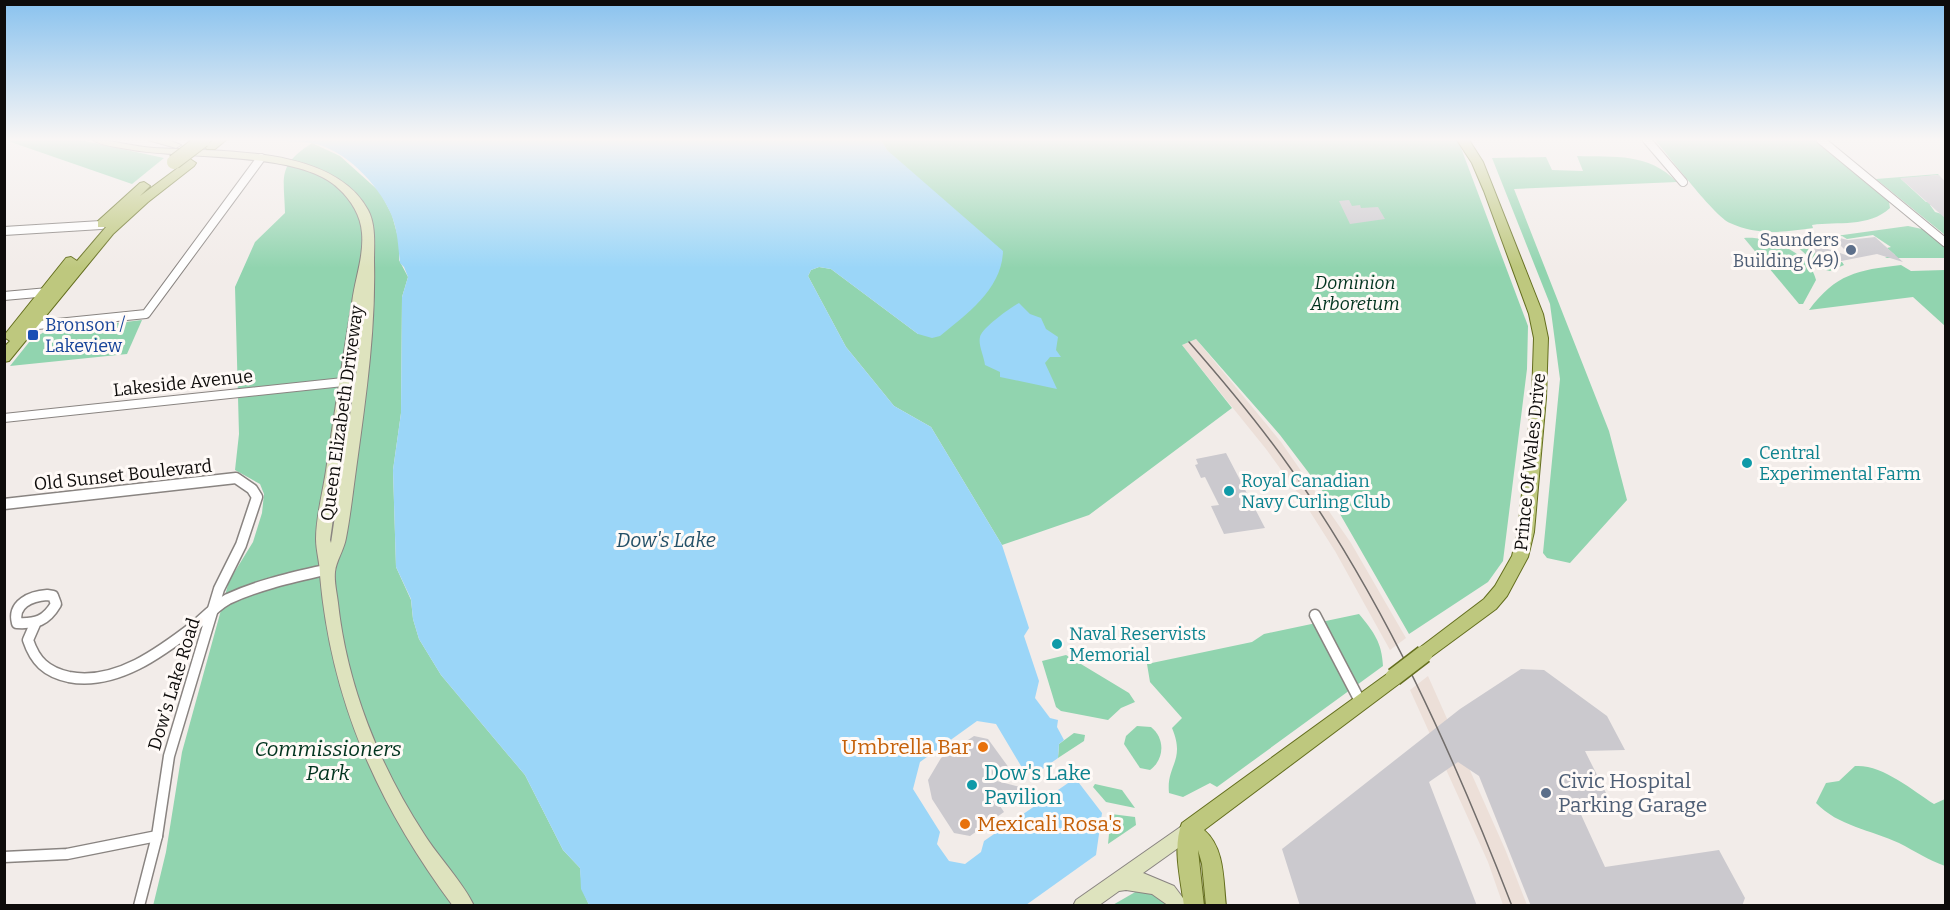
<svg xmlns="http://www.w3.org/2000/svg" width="1950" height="910" viewBox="0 0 1950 910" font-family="Bitter,serif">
<rect width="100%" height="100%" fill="#f2ece9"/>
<!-- built -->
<g fill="#ecdfd8">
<path d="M1196,339L1281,442L1351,543L1406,638L1390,650L1335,551L1300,496L1266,449L1182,345Z"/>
<path d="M1428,676L1505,849L1527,905H1503L1488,862L1410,690Z"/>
</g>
<!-- green -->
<g fill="#91d4af">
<path d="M5,140H80L164,158L132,184Z"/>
<path d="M881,140H1458L1528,326L1527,369L1503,561L1488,582L1409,634L1340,514L1280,435L1196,339L1182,345L1232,408L1089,515L1002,545L931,427L894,406L846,347L808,276L811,270L819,267L831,269L918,334L887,150Z"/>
<path d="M1655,140H1814L1889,202L1890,208C1868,228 1838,221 1812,225L1813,228C1785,232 1758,236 1730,223C1715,217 1669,156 1655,140Z"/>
<path d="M312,143L340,156L380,192L392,215L399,241V260L408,277L402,297L401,413L393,470L396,567L411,600L413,619L419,639L441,675L525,775L563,850L580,868L582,889L589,905L153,906L166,852L182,752L229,581L253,542L262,513L264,494L260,484L235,470L239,434L235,287L255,242L285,213C284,175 277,166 312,143Z"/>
<path d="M1577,156C1615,157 1649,153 1677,182L1514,189L1609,431L1627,500L1570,563L1547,558L1543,553L1560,379L1550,304L1492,158L1546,157L1552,170L1583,171Z"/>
<path d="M1938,174L1945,182L1938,175L1901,179L1926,202L1945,200L1930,205L1935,212L1945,215V235L1876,179Z"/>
<path d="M1908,226L1922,229L1945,247V258H1887L1885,257L1895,255L1887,248L1891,247L1873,235L1847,239L1842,236L1832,238L1834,241L1808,245L1826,264L1842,262L1844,265L1830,271L1822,269L1792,242Z"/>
<path d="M1744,238C1770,236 1809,252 1816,280L1803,304H1799Z"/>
<path d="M1901,265L1911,271L1945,270V326L1913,297L1809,310C1836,274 1857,270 1901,265Z"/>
<path d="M142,320L127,354L10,366L30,341L44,332Z"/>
<path d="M1359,614C1374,632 1382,643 1383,666L1217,787L1210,783L1183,797L1169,793C1166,765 1186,761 1172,728L1182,718L1150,682L1147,664L1252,642L1264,634Z"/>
<path d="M1066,655L1129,693L1135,702L1121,708L1108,720L1061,711L1056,707L1042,661Z"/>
<path d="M1137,726L1151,727C1165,738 1165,759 1150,770L1140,768L1124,744L1126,736Z"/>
<path d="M1074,733L1085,735L1084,741L1058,758L1059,744Z"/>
<path d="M1855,766C1882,764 1912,790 1934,804L1945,799V866C1928,860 1915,851 1899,843C1871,830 1838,826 1816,803L1826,783L1839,781Z"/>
<path d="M1095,784L1122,790L1135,808L1106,802L1093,787Z"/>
<path d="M1111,814L1135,817L1136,825L1108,844Z"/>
<path d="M1137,891H1148L1169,906H1111Z"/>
</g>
<!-- water -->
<g fill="#9bd6f8">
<path d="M223,140H881L887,150L1003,251C1002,289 967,314 940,336L932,338L918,334L831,269L819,267L811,270L808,276L846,347L894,406L931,427L1002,545L1029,628L1024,636L1039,681L1035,698L1050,718L1058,720L1057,727L1064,740L1059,744L1058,758L1037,773L1024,771L996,724L977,721L920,762L913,789L940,832L937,844L949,861L965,864L981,852L984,841L1071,781L1079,783L1102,813L1096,855L1026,905H589L581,889L580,868L563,850L525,775L441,675L419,639L413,619L411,599L396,567L393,470L401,413L402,297L408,277L404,267L400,263C398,246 398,230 391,214C379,185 344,148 311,143C283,139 252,142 223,140Z"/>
<path d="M1019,303L1030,314L1041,318L1046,329L1058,337L1056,350L1061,357H1050L1045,363L1057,389L1000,377V372L985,365C984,356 978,345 980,337C982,328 1010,308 1019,303Z"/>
</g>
<!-- building -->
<g fill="#cbc9ce">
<path d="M1938,175L1946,182V219L1900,178Z"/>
<path d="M1349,200L1352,206L1360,205L1361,208L1378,207L1385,219L1350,224L1339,201Z"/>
<path d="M1831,236L1848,240L1875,237L1903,262L1877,254L1826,264L1801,240L1852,257Z"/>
<path d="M1226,453L1265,528L1224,534L1211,506L1219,505L1205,477L1201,478L1195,465L1198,464L1196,459Z"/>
<path d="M1521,669L1544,670L1607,716L1625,750L1585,751L1612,805L1578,808L1605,867L1719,850L1745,898L1742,906H1531L1479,776L1458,762L1429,782L1477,906H1300L1282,849L1460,709Z"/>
<path d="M974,736L988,739L1012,772L997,781L1027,789L1025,801L994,797L1004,812L970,836L954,833L932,799L928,780L941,758Z"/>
</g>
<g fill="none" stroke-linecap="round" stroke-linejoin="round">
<!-- street-far1 casing -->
<g stroke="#898481" stroke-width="10">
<g id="street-far1">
<path d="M1647,140L1683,182"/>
<path d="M1821,140L1946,243"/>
<path d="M4,231L101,225"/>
<path d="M4,296L48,292"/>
<path d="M28,326L146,314L261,158"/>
<path d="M4,418L362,380"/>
</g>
</g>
<!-- street casing -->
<g stroke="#898481" stroke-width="13">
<g id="street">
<path d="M4,504L236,478L252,489L257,497L241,545L219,589L169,756L157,836L139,906"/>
<path d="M47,595L53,596L56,604C46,621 36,624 17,623C12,604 31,596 47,595Z"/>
<path d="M1315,615L1361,703"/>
<path d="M35,624L28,640C35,661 46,672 69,677C116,686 161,652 196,625C206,616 217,605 228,599C260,584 295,577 329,569"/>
<path d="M4,857L67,854L157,836"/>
</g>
</g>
<!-- secondary casing -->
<g stroke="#898481" stroke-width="2">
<g id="secondary">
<path d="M93,140C115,140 133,147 154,148C218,152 333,145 368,210C376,225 374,244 374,261C376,339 363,415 353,492C351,507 349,523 346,538C344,550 336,561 335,572C334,582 337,594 338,603C347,685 379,765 424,834C437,855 465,885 474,906H453C378,805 331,701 320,575C320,563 316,551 316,539C316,515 324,488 327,464C335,410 343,356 352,303C355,278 364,257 362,233C361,216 351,200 339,189C300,150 181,160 127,149C116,147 102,146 93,140ZM362,313L357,368L331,543L330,540Z"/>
<path d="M148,140H168L181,145L176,148Z"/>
<path d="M1189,821L1195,824L1198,830L1195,836L1143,873L1174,886L1189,906H1169L1152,894L1126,890L1119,891L1098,906H1073L1076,900Z"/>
</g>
</g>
<!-- primary casing -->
<g stroke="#646e1e" stroke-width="2">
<g id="primary">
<path d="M213,140H226L215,149H207L205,147Z"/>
<path d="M1457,140H1469L1483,162L1543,314L1548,338L1546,398L1534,532L1528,557L1507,596L1496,609L1424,662L1418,659L1415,654L1418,649L1484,599L1495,586L1512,556L1518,532L1532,398L1534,338L1529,314L1484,191L1472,163Z"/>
<path d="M190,159L196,163L194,166L148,202L113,234L9,361L4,362V347L10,341L4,337L6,333L66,258L71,257L77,261L106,227H98V221L140,183L144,182L150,186L140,196Z"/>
<path d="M1394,669L1400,671L1403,677L1400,683L1204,830C1225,848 1223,880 1226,906H1206L1202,864L1198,850L1204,906H1184C1181,880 1172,847 1182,823Z"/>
</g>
</g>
<!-- street-far1 -->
<use href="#street-far1" stroke="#fff" stroke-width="8"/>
<!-- street -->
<use href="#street" stroke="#fff" stroke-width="10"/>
<!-- secondary -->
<use href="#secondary" fill="#dee3be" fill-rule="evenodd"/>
<!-- primary -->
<use href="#primary" fill="#bec87e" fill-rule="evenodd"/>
<!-- tram -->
<path stroke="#716d6b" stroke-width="1.5" d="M1189,342C1225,383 1260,425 1291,469C1386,604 1453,754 1512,906"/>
<!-- primary-bridge-far1 casing -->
<g stroke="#646e1e" stroke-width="16" stroke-linecap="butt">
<path id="primary-bridge-far1" d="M174,162L203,140"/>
</g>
<!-- primary-bridge casing -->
<g stroke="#646e1e" stroke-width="20" stroke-linecap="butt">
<path id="primary-bridge" d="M1394,677L1424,654"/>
</g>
<!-- primary-bridge-far1 -->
<use href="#primary-bridge-far1" stroke="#bec87e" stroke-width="14"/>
<!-- primary-bridge -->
<use href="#primary-bridge" stroke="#bec87e" stroke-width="17"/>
</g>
<!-- sky -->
<linearGradient id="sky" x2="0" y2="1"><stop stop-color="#89c2ee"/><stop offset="0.52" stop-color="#f9f6f5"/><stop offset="1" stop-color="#f9f6f5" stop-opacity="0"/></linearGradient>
<rect width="1950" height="268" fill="url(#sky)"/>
<!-- markers -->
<g fill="#5c6f8a" stroke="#fffaf7" stroke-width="2">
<circle cx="1851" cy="250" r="6"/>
<circle cx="1546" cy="793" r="6"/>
</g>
<rect fill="#1a4fb4" stroke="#fffaf7" stroke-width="2" x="27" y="329" width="12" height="12" rx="3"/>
<g fill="#0f9aa8" stroke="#fffaf7" stroke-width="2">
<circle cx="1747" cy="463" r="6"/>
<circle cx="1229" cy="491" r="6"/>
<circle cx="1057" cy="644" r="6"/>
<circle cx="972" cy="785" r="6"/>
</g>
<g fill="#e8710a" stroke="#fffaf7" stroke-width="2">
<circle cx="983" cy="747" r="6"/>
<circle cx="965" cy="824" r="6"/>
</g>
<g text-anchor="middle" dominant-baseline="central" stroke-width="6" stroke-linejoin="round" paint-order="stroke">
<!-- service labels -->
<g font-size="18" fill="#4e5e75" stroke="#fffaf7" text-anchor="end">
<text x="1839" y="240">Saunders<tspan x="1839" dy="21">Building (49)</tspan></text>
</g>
<!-- park labels -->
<g font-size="18" font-style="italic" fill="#01331e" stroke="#fffaf7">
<text x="1355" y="283">Dominion<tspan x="1355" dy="21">Arboretum</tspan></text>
</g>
<!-- transit labels -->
<g font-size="18" fill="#164399" stroke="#fffaf7" text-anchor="start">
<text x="45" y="325">Bronson /<tspan x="45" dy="21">Lakeview</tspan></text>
</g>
<!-- street labels -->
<g font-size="18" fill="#0e0c0b" stroke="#fffaf7">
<text transform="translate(183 383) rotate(-6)">Lakeside Avenue</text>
<text transform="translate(342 413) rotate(-82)">Queen Elizabeth Driveway</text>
<text transform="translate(1530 462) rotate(-84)">Prince Of Wales Drive</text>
<text transform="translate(123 475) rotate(-6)">Old Sunset Boulevard</text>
<text transform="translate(174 684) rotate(-73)">Dow's Lake Road</text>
</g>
<!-- culture labels -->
<g font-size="18" fill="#0d838f" stroke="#fffaf7" text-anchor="start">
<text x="1759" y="453">Central<tspan x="1759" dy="21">Experimental Farm</tspan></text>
<text x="1241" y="481">Royal Canadian<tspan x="1241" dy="21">Navy Curling Club</tspan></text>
<text x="1069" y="634">Naval Reservists<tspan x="1069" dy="21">Memorial</tspan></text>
</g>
<!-- water labels -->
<g font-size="20" font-style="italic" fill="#235068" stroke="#fffaf7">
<text x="666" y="540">Dow's Lake</text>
</g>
<!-- near-food labels -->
<g font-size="21" fill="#c56008" stroke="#fffaf7" text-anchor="end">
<text x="971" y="747">Umbrella Bar</text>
<text x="977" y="824" text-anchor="start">Mexicali Rosa's</text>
</g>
<!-- near-park labels -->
<g font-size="21" font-style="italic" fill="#01331e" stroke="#fffaf7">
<text x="328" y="749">Commissioners<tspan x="328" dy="24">Park</tspan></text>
</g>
<!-- near-culture labels -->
<g font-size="21" fill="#0d838f" stroke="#fffaf7" text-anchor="start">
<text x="984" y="773">Dow's Lake<tspan x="984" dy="24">Pavilion</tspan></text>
</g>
<!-- near-service labels -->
<g font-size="21" fill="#4e5e75" stroke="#fffaf7" text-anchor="start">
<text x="1558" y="781">Civic Hospital<tspan x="1558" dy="24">Parking Garage</tspan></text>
</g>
</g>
<!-- border -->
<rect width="1950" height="910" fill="none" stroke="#0e0c0b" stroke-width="12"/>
</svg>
